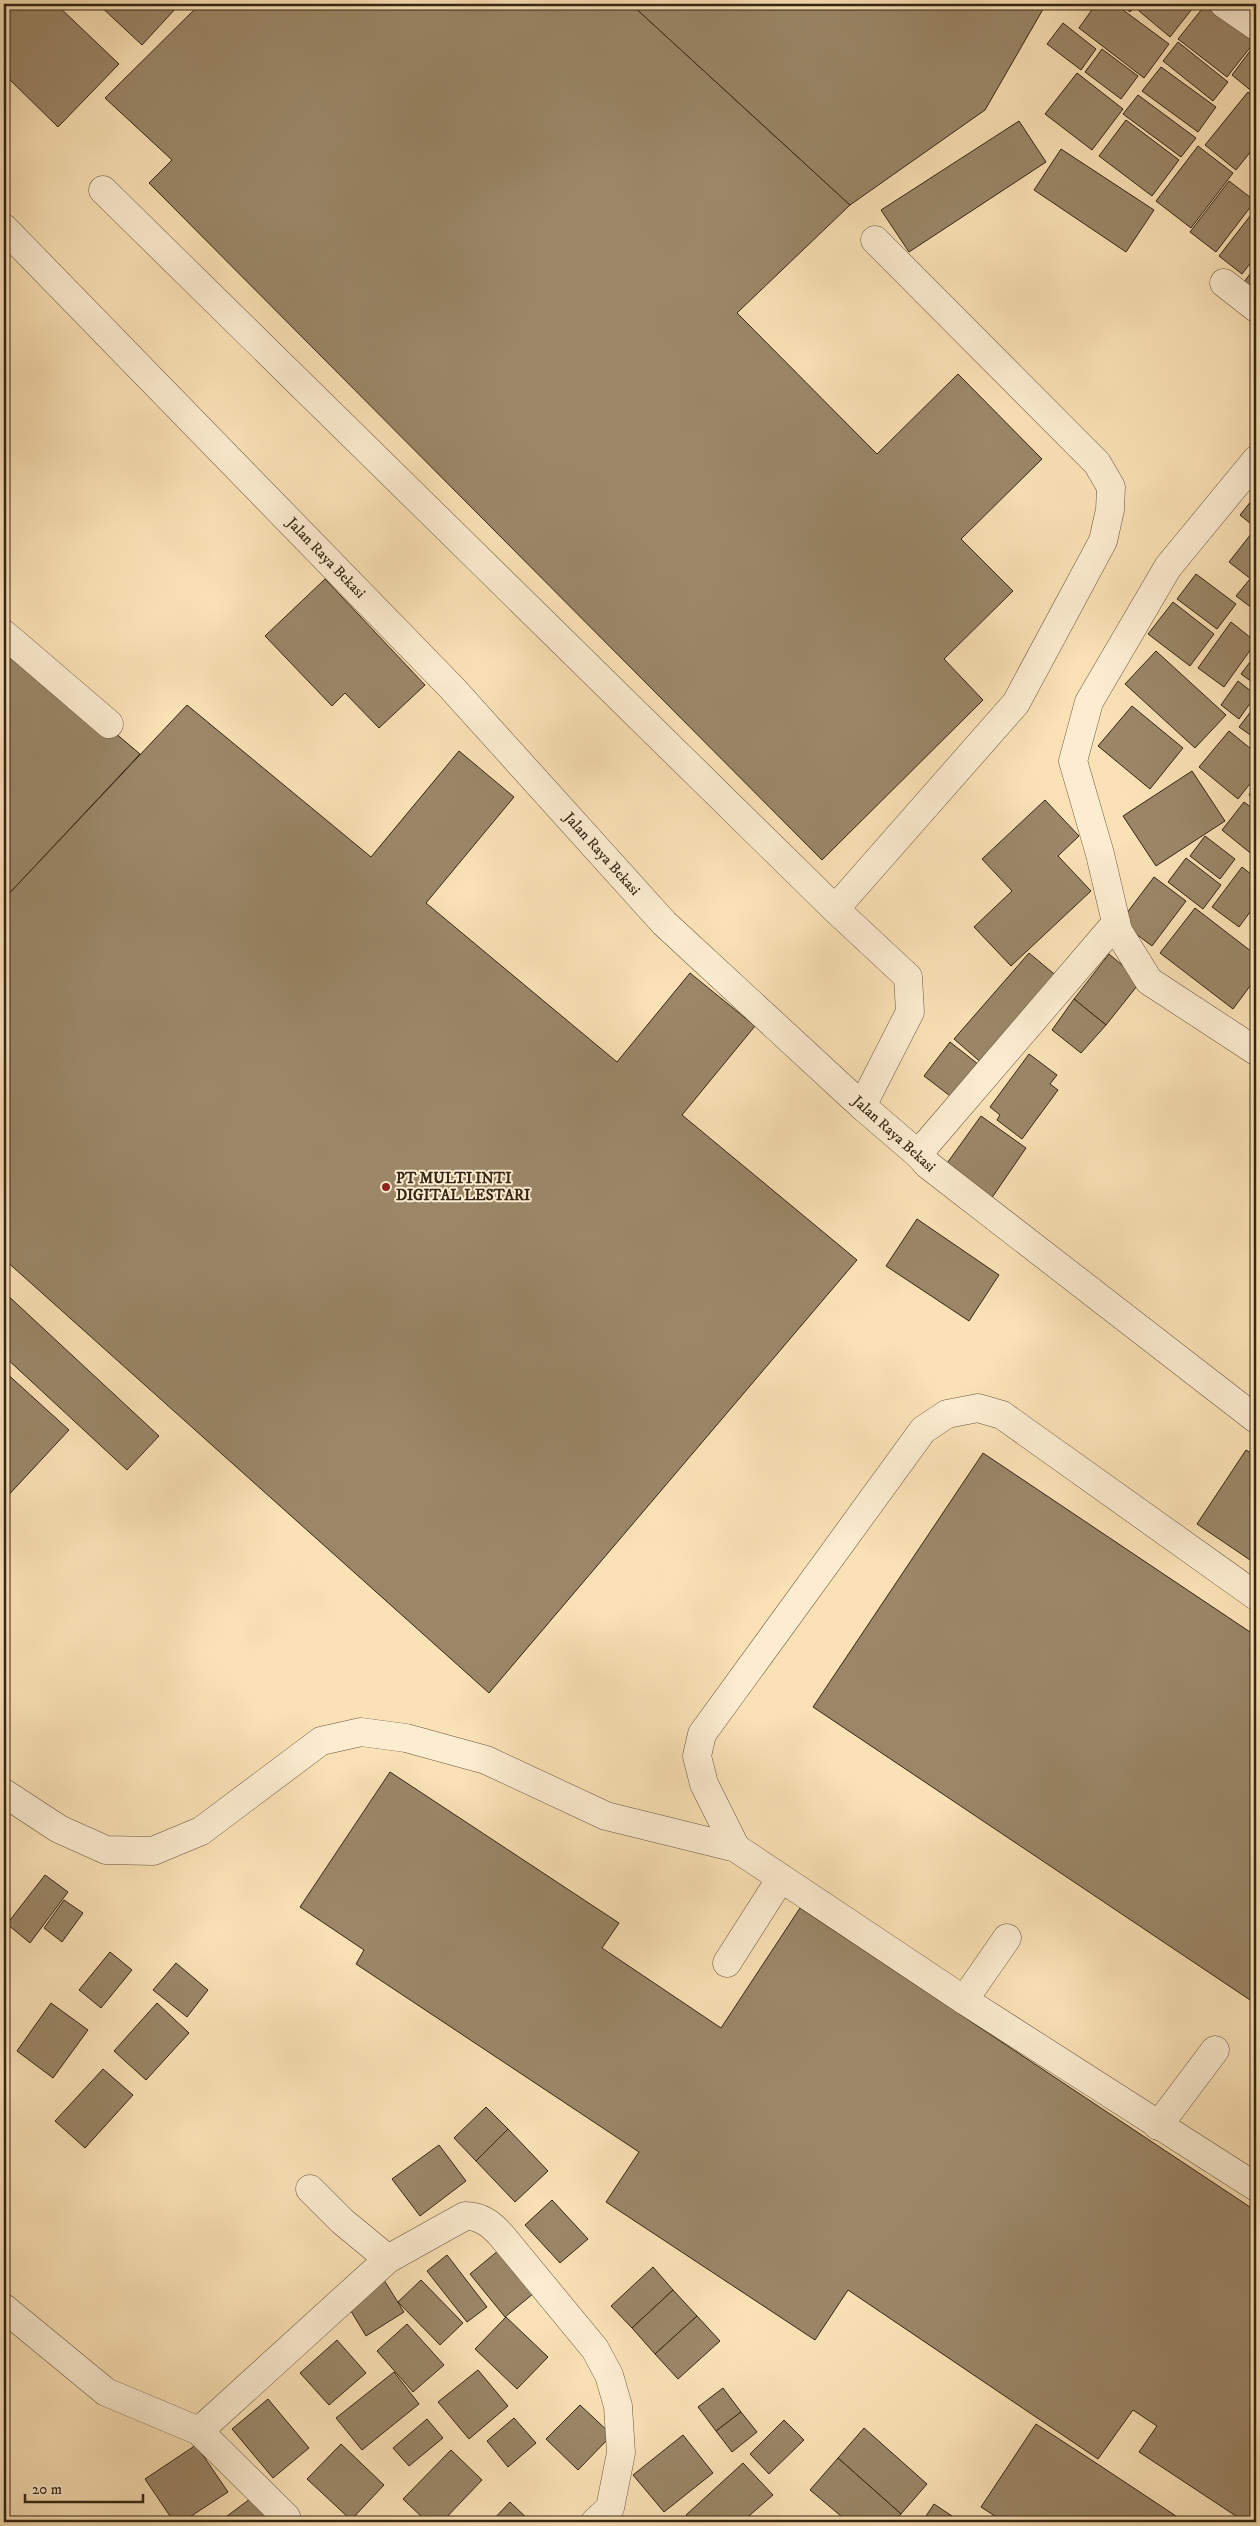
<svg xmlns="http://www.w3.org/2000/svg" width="1260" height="2526" viewBox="0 0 1260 2526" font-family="'IM FELL DW Pica',serif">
<rect width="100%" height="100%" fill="#fae2b6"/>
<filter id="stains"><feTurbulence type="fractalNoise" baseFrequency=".004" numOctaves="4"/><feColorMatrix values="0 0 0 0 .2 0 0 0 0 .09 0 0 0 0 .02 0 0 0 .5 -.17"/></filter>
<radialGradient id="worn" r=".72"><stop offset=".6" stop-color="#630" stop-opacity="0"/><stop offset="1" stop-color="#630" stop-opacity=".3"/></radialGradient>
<!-- building -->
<g fill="#9b8768" stroke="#342514">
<path d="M4,4H56L119,64L58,127L4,74Z"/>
<path d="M98,4H174L177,7L142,45Z"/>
<path d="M200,4H631L850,205L737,313L877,454L958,374L1042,459L961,539L1013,591L944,659L983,700L822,860L149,183L172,160L105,98Z"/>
<path d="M631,4H1046L985,110L850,205Z"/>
<path d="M1096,4H1115L1169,44L1144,78L1079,28Z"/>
<path d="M1120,4H1137L1130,12Z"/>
<path d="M1145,4H1196L1170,37L1139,11Z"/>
<path d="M1206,4H1219L1256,34V40L1227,77L1178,39Z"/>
<path d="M1063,23L1096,49L1081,70L1047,44Z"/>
<path d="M1178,42L1228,82L1213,101L1163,61Z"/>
<path d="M1256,43V90L1254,93L1232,75Z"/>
<path d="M1102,49L1138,76L1121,99L1085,72Z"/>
<path d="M1161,67L1216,107L1198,132L1142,91Z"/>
<path d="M1077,73L1123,109L1092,150L1045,114Z"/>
<path d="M1248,92L1256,99V145L1236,170L1205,145Z"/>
<path d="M1138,95L1196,138L1181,157L1123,114Z"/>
<path d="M1126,120L1179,160L1152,196L1099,156Z"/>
<path d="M1019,121L1046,162L909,252L881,210Z"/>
<path d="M1198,146L1233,173L1191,228L1156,201Z"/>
<path d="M1061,149L1154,210L1126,252L1034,190Z"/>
<path d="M1229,181L1255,201L1216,252L1190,232Z"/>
<path d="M1254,211L1256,212V256L1242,274L1219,256Z"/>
<path d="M1256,266V291L1244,282Z"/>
<path d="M1256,495V528L1240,515Z"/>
<path d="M1255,529H1256V583L1229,562Z"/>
<path d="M1196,574L1236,604L1217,629L1177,599Z"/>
<path d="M325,579L425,685L379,728L345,693L332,706L265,636Z"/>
<path d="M1250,579L1256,584V611L1236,596Z"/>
<path d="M1173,602L1214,634L1190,666L1148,634Z"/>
<path d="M1231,622L1256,642L1224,687L1198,668Z"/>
<path d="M4,639L140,754L4,899Z"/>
<path d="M1156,651L1226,715L1195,748L1125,684Z"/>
<path d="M1256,654V685L1241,674Z"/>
<path d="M1238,681L1256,695L1239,719L1221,705Z"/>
<path d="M187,705L371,857L459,751L514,797L426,903L617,1062L690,973L755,1026L682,1115L857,1260L489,1693L4,1259V899Z"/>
<path d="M1132,706L1183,748L1150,789L1098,746Z"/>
<path d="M1252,710L1256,713V739L1239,727Z"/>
<path d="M1229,731L1256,753V776L1238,799L1199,767Z"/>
<path d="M1192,771L1225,821L1156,866L1123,816Z"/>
<path d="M1256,785V801L1249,795Z"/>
<path d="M1045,800L1079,836L1058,856L1091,891L1011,966L974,927L1012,891L982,859Z"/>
<path d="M1244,802L1256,811V853L1254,856L1222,830Z"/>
<path d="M1205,836L1235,859L1220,879L1190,856Z"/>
<path d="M1186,858L1221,885L1203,909L1168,882Z"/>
<path d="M1242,867L1256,878V904L1239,927L1212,907Z"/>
<path d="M1154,877L1186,901L1152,946L1120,922Z"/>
<path d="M1195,908L1256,955V978L1233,1009L1160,953Z"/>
<path d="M1029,953L1059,978L984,1065L954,1039Z"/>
<path d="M1109,954L1141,981L1106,1025L1074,999Z"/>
<path d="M1074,999L1106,1025L1081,1053L1052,1030Z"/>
<path d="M950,1042L983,1068L958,1102L924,1076Z"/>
<path d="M1029,1054L1057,1075L1050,1084L1058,1090L1022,1139L997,1120L1000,1115L990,1107Z"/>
<path d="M981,1116L1026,1148L991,1199L945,1166Z"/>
<path d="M917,1219L999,1275L969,1321L886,1266Z"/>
<path d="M4,1292L159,1436L127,1470L4,1356Z"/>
<path d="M4,1371L69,1430L4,1500Z"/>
<path d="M1246,1450L1256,1456V1564L1197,1524Z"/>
<path d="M983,1453L1256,1636V2004L813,1707Z"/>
<path d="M390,1772L619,1923L602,1948L721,2028L800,1908L1256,2211V2522H1245L1139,2452L1157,2426L1133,2410L1098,2459L848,2290L815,2340L606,2202L639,2152L356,1964L364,1950L300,1907Z"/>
<path d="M45,1875L68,1892L30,1943L7,1924Z"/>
<path d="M64,1900L83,1913L62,1942L44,1928Z"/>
<path d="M110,1952L132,1970L101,2008L79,1990Z"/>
<path d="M176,1963L208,1990L187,2017L153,1990Z"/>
<path d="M51,2003L88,2030L53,2078L17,2051Z"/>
<path d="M157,2003L189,2033L146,2080L114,2051Z"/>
<path d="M103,2069L133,2095L85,2148L55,2121Z"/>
<path d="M486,2107L508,2129L476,2161L454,2138Z"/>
<path d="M508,2129L548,2171L515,2202L476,2161Z"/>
<path d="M439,2145L466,2181L420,2216L392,2179Z"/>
<path d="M552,2200L588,2239L560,2263L525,2225Z"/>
<path d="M499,2250L534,2293L505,2317L470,2274Z"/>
<path d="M447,2255L487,2307L467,2322L427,2271Z"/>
<path d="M653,2267L673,2290L632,2328L611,2306Z"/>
<path d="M384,2280L404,2312L366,2336L346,2303Z"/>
<path d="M421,2280L463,2323L440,2345L398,2302Z"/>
<path d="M673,2290L697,2316L655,2354L632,2328Z"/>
<path d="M697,2316L720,2341L678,2379L655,2354Z"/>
<path d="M506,2317L548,2357L517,2389L475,2349Z"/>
<path d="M407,2324L444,2365L413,2392L377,2351Z"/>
<path d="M337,2340L366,2373L329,2405L300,2373Z"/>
<path d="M478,2370L508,2406L469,2439L438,2402Z"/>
<path d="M394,2372L419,2404L362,2450L336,2418Z"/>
<path d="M723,2388L741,2412L716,2431L698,2407Z"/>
<path d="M268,2399L309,2448L273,2478L232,2429Z"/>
<path d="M580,2405L612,2435L578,2470L546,2439Z"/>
<path d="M741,2412L757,2432L732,2452L716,2431Z"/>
<path d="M514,2418L536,2443L508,2467L487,2441Z"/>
<path d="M427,2419L443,2438L409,2466L393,2448Z"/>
<path d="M784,2420L804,2440L769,2474L750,2454Z"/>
<path d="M1036,2424L1099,2465L1185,2522H1004L981,2507Z"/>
<path d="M864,2428L927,2484L901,2514L838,2458Z"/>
<path d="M683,2435L713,2473L664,2512L633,2475Z"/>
<path d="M341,2444L384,2485L351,2520L307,2479Z"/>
<path d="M196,2445L228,2492L182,2522H174L145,2479Z"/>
<path d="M451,2450L482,2480L442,2522H427L403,2499Z"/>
<path d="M838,2458L901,2514L894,2522H848L810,2490Z"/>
<path d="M743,2463L773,2495L742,2522H692L686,2515Z"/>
<path d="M254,2496L273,2522H219Z"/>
<path d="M510,2502L531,2522H491Z"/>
<path d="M934,2504L961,2522H922Z"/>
</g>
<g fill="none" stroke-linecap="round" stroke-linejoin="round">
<!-- minor casing -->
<g stroke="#66543c" stroke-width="29">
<g id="minor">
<path d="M1224,4L1256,26"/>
<path d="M103,190L835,909"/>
<path d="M4,228L452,688L664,923L862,1106L918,1154L928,1165L1256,1419"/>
<path d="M1224,283L1256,308"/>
<path d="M1256,460L1168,567L1089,702L1073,761L1100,854L1118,931L1149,981L1256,1051"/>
<path d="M4,634L109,724"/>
<path d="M862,1106L910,1012L908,977L835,909L1016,703L1103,541L1110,510L1111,487L1097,463L875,240"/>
<path d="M918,1154L1116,923"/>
<path d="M4,1793L59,1829L106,1850L153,1851L201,1831L321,1741L361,1732L406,1738L486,1760L606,1816L736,1848L964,2000L1256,2187"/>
<path d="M736,1848L704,1784L697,1756L702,1734L923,1430L947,1414L978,1408L1002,1415L1256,1596"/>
<path d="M727,1963L781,1878"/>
<path d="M964,2000L1007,1938"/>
<path d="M1158,2126L1215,2050"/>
<path d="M310,2189L342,2221L388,2259"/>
<path d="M4,2308L106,2392L199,2431L286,2517L288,2522"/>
<path d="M199,2431L388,2259L465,2216C481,2216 491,2224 501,2235L595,2349L609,2375L618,2406L621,2453L610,2508L595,2522"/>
</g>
</g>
<!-- minor -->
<use href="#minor" stroke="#fcecd0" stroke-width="28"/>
</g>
<!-- markers -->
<circle fill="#8f2418" stroke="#fcecd0" stroke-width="2" cx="386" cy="1187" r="5"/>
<g text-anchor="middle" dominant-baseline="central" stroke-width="4" stroke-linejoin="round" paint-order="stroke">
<!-- street labels -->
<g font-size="15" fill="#342514" stroke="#fcecd0">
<text transform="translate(326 558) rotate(46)">Jalan Raya Bekasi</text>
<text transform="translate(602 854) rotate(48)">Jalan Raya Bekasi</text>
<text transform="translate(894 1134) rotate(42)">Jalan Raya Bekasi</text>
</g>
<!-- poi labels -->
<g font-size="15" font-weight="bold" fill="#342514" stroke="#fcecd0" text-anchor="start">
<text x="396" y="1178">PT MULTI INTI<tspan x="396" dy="17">DIGITAL LESTARI</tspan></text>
</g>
</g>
<!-- margin -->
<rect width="1260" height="2526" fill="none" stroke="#fae2b6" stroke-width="20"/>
<rect x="5" y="5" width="1250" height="2516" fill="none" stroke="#342514" stroke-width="2.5"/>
<rect x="10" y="10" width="1240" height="2506" fill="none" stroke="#342514"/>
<!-- scale -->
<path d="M25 2494v8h118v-8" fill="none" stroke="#342514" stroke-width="2.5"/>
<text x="32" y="2494" font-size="15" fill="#342514" stroke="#fcecd0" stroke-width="4" paint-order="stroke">20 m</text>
<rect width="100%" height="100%" filter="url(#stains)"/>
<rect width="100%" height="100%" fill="url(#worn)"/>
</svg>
